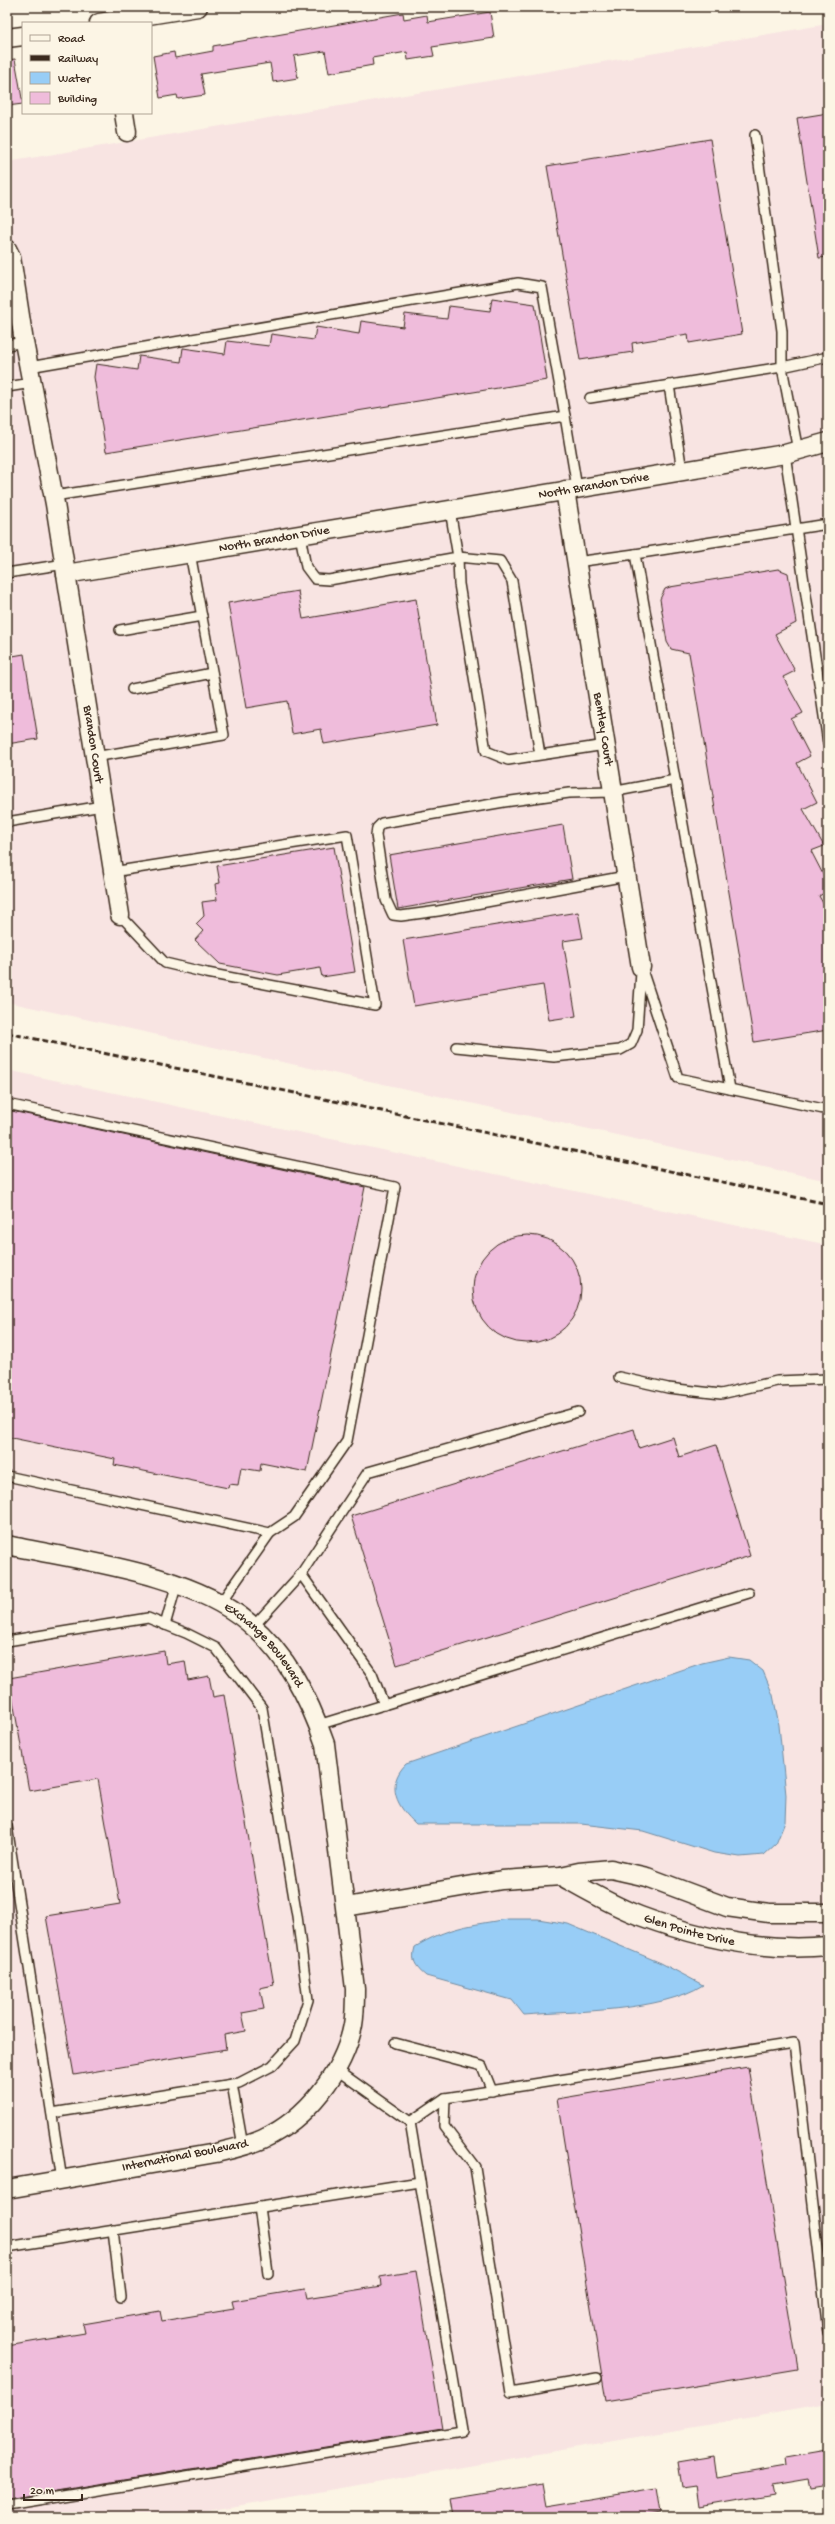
<svg xmlns="http://www.w3.org/2000/svg" width="835" height="2524" viewBox="0 0 835 2524" font-family="'Gochi Hand',sans-serif">
<rect width="100%" height="100%" fill="#fcf5e5"/>
<filter id="ink" filterUnits="userSpaceOnUse"><feTurbulence type="fractalNoise" baseFrequency=".025" numOctaves="2"/><feDisplacementMap in="SourceGraphic" scale="8" xChannelSelector="R" yChannelSelector="G"/><feConvolveMatrix kernelMatrix="1 2 1 2 8 2 1 2 1" color-interpolation-filters="sRGB"/></filter>
<g filter="url(#ink)">
<!-- built -->
<g fill="#f8e4e2">
<path d="M828,24V1181L7,1002V162Z"/>
<path d="M7,1070L828,1245V2404L173,2517H7Z"/>
</g>
<!-- water -->
<g fill="#98cdf6" stroke="#738ca0">
<path d="M729,1657L749,1660L763,1671L773,1695L779,1725L786,1795L785,1822L776,1844L764,1855L740,1857L714,1853L643,1831L581,1824H416C397,1807 385,1785 406,1764L702,1663Z"/>
<path d="M508,1919H538L568,1924L661,1963L703,1985C660,2012 576,2011 524,2015L512,2000L426,1976C415,1967 411,1961 415,1947C447,1927 472,1925 508,1919Z"/>
</g>
<!-- building -->
<g fill="#efbcdb" stroke="#3b2a1e">
<path d="M490,12L494,38L432,47L434,56L408,60L407,52L372,58L373,65L329,73L325,51L294,56L298,78L273,82L270,63L201,74L205,95L178,99L177,95L160,98L153,56L174,52L175,58L213,51V46L403,13L404,19L427,15L428,22Z"/>
<path d="M15,59L23,104L7,106V60Z"/>
<path d="M828,113V257L819,258L797,118Z"/>
<path d="M710,139L742,334L689,343L688,334L632,343L633,352L580,360L547,166Z"/>
<path d="M492,298L535,304L547,380L106,452L94,377L96,364L137,370L139,356L181,362L183,348L225,354L227,341L269,346L271,334L314,340L316,327L359,334L361,321L403,327L405,314L447,319L449,306L490,311Z"/>
<path d="M778,569L788,573L796,623L775,634L795,671L783,677L803,713L791,719L810,756L797,763L817,802L803,809L824,846L811,851L828,884V891L819,896L828,912V1030L754,1042L689,653L671,649L667,642L660,599L665,589L670,587Z"/>
<path d="M298,591L303,619L416,599L437,725L324,744L321,729L292,734L287,701L246,708L228,603Z"/>
<path d="M24,654L38,739L7,744V657Z"/>
<path d="M563,825L572,879L398,909L389,855Z"/>
<path d="M334,847L355,972L322,977L320,968L278,975L220,964L195,940L203,931L196,924L204,916L202,902L217,900L215,884L220,883L217,866Z"/>
<path d="M578,912L583,938L563,941L576,1016L549,1020L543,985L414,1006L403,940Z"/>
<path d="M7,1110L365,1187L307,1472L261,1463L260,1471L241,1468L238,1485L229,1484L228,1488L114,1465L115,1459L7,1437Z"/>
<circle cx="527" cy="1289" r="54"/>
<path d="M634,1429L639,1448L673,1437L679,1457L716,1445L750,1556L397,1665L351,1516Z"/>
<path d="M164,1651L166,1664L185,1661L188,1680L209,1676L213,1697L224,1695L274,1985L260,1988L264,2009L242,2013L246,2031L224,2035L226,2049L74,2075L46,1916L120,1904L98,1779L29,1791L9,1678Z"/>
<path d="M748,2067L798,2369L606,2401L557,2099Z"/>
<path d="M416,2271L442,2428L7,2499V2346L85,2333L83,2324L160,2311L162,2321L234,2309L232,2301L305,2289L307,2298L381,2286L380,2277Z"/>
<path d="M826,2450L828,2485L810,2488L808,2479L772,2485L774,2494L699,2507L696,2485L682,2487L678,2462L714,2456L717,2478L787,2466L786,2457Z"/>
<path d="M543,2484L547,2506L656,2488L660,2513L636,2517H526V2513L501,2517H454L451,2499Z"/>
</g>
<g fill="none" stroke-linecap="round" stroke-linejoin="round">
<!-- lane casing -->
<g stroke="#3b2a1e" stroke-width="12">
<g id="lane">
<path d="M7,345L24,342"/>
<path d="M29,367L518,283L542,287L565,416"/>
<path d="M669,385L682,471"/>
<path d="M7,387L32,383"/>
<path d="M590,398L782,367V331L755,135"/>
<path d="M798,451L782,367L828,357"/>
<path d="M785,454L828,743"/>
<path d="M54,496L565,416L577,488"/>
<path d="M300,535L306,567L315,579L329,580L458,557L450,510"/>
<path d="M576,562L635,554"/>
<path d="M7,573L65,564"/>
<path d="M120,630L202,616"/>
<path d="M132,689L212,673"/>
<path d="M540,755L512,581L500,561L458,557L459,584L486,751L508,760L605,745"/>
<path d="M94,757L224,735L190,553"/>
<path d="M7,822L102,806"/>
<path d="M112,872L347,835L375,1005L207,973L165,963L120,915"/>
<path d="M626,876L438,911L401,916L393,915L386,900L376,835L377,828L382,823L504,802L569,793L612,792L675,780"/>
<path d="M641,967L678,1078L828,1110"/>
<path d="M456,1047L554,1057L620,1050L631,1044L637,1030L641,972"/>
<path d="M730,1089L635,554L828,524"/>
<path d="M7,1104L395,1187L347,1441L294,1517L270,1533L7,1476"/>
<path d="M619,1377L668,1388L721,1394L777,1381L828,1379"/>
<path d="M301,1574L372,1674L384,1705"/>
<path d="M220,1604L270,1533"/>
<path d="M165,1625L177,1583"/>
<path d="M253,1627L301,1574L368,1472L578,1412"/>
<path d="M7,1641L148,1618L186,1633L216,1648L262,1708L297,1916L308,2000L295,2041L272,2066L239,2083L52,2113"/>
<path d="M318,1725L749,1593"/>
<path d="M7,1826L62,2180"/>
<path d="M395,2043L482,2066L492,2091"/>
<path d="M232,2084L243,2146"/>
<path d="M445,2098L444,2126L475,2167L511,2393L597,2378"/>
<path d="M410,2122L445,2098L794,2043L828,2332"/>
<path d="M259,2207L268,2273"/>
<path d="M113,2230L121,2297"/>
<path d="M7,2247L420,2182"/>
<path d="M7,2505L462,2431L410,2122L337,2070"/>
</g>
</g>
<!-- street casing -->
<g stroke="#3b2a1e" stroke-width="21">
<g id="street">
<path d="M99,23L198,7"/>
<path d="M7,38L23,36"/>
<path d="M124,113L127,132"/>
<path id="s1" d="M7,249L11,257L24,342L55,504L120,915"/>
<path id="s2" d="M565,490L641,967"/>
<path id="s3" d="M66,574L785,454L828,442"/>
<path id="s4" d="M7,1545C81,1561 190,1573 248,1622C287,1654 309,1698 325,1744L355,1989C355,2001 355,2014 353,2025C344,2072 306,2119 263,2139C248,2146 232,2149 216,2153L7,2189"/>
<path id="s5" d="M561,1876C586,1890 613,1906 640,1916C699,1938 765,1952 828,1946"/>
<path d="M346,1907L502,1880L561,1876L579,1872L611,1869L647,1877L727,1907L769,1913H828"/>
</g>
</g>
<!-- lane -->
<use href="#lane" stroke="#fcf5e5" stroke-width="9"/>
<!-- street -->
<use href="#street" stroke="#fcf5e5" stroke-width="18"/>
<!-- rail -->
<path stroke="#3b2a1e" stroke-width="3" stroke-dasharray="6 3" stroke-linecap="butt" d="M7,1033L828,1204"/>
</g>
</g>
<g text-anchor="middle" dominant-baseline="central" stroke-width="3" stroke-linejoin="round" paint-order="stroke">
<!-- street labels -->
<g font-size="13" fill="#3b2a1e" stroke="#fcf5e5">
<text stroke="none"><textPath href="#s3" startOffset="535">North Brandon Drive</textPath></text>
<text stroke="none"><textPath href="#s3" startOffset="211">North Brandon Drive</textPath></text>
<text stroke="none"><textPath href="#s2" startOffset="242">Bentley Court</textPath></text>
<text stroke="none"><textPath href="#s1" startOffset="503">Brandon Court</textPath></text>
<text stroke="none"><textPath href="#s4" startOffset="283">Exchange Boulevard</textPath></text>
<text stroke="none"><textPath href="#s5" startOffset="140">Glen Pointe Drive</textPath></text>
<text transform="translate(185 2156) rotate(-11)">International Boulevard</text>
</g>
</g>
<!-- margin -->
<rect width="835" height="2524" fill="none" stroke="#fcf5e5" stroke-width="24"/>
<rect x="12" y="12" width="811" height="2500" fill="none" stroke="#3b2a1e" stroke-width="1.5" filter="url(#ink)"/>
<!-- legend -->
<rect x="22" y="22" width="130" height="92" fill="#fcf5e5" stroke="#afa495"/>
<rect x="30" y="35" width="20" height="6" fill="#fcf5e5" stroke="#afa495"/>
<text x="58" y="42" font-size="12" fill="#3b2a1e">Road</text>
<rect x="30" y="55" width="20" height="6" fill="#3b2a1e" stroke="#afa495"/>
<text x="58" y="62" font-size="12" fill="#3b2a1e">Railway</text>
<rect x="30" y="72" width="20" height="12" fill="#98cdf6" stroke="#afa495"/>
<text x="58" y="82" font-size="12" fill="#3b2a1e">Water</text>
<rect x="30" y="92" width="20" height="12" fill="#efbcdb" stroke="#afa495"/>
<text x="58" y="102" font-size="12" fill="#3b2a1e">Building</text>
<!-- scale -->
<path d="M24 2494v6h58v-6" fill="none" stroke="#3b2a1e" stroke-width="2"/>
<text x="30" y="2494" font-size="12" fill="#3b2a1e" stroke="#fcf5e5" stroke-width="3" paint-order="stroke">20 m</text>
</svg>
